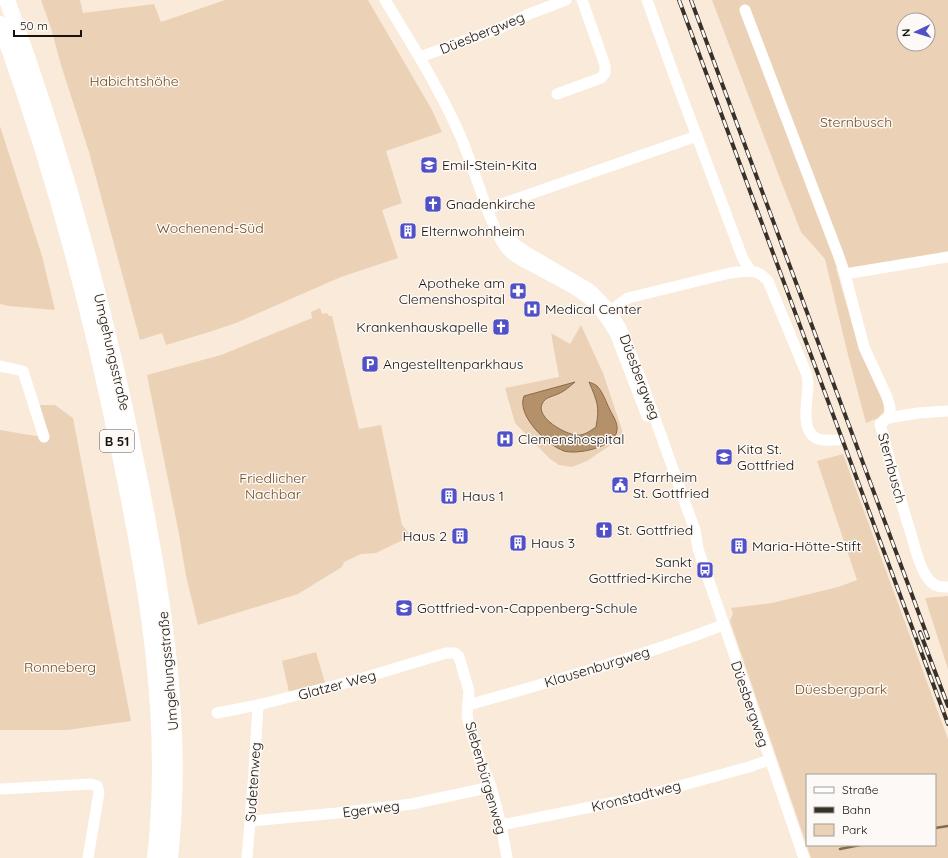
<svg xmlns="http://www.w3.org/2000/svg" width="948" height="858" viewBox="0 0 948 858" font-family="Quicksand,sans-serif">
<rect width="100%" height="100%" fill="#faead9"/>
<!-- green -->
<g fill="#ebd2b7" fill-rule="evenodd">
<path d="M41,0H80L83,13L154,4L161,22L225,0H368L432,110L442,132L386,151L402,203L382,210L398,258L341,277L236,323L209,332L166,345L162,333L140,340L89,152L61,65L51,28Z"/>
<path d="M712,0H948V253L846,269L836,268L860,352L883,400L884,411L878,418L866,423L848,355L825,259L801,232L779,176ZM904,20H928V44H904Z"/>
<path d="M0,126L42,256L55,310L9,306L0,304Z"/>
<path d="M320,308L322,314L327,313L329,316H332L359,429L381,425L402,525L408,532L409,537L376,553L361,554L344,562L342,567L298,594L198,625L186,576L179,534L147,375L221,355L312,318L311,312Z"/>
<path d="M581,325L603,373L624,436L587,461L572,467L559,465L549,458L515,423L505,388L559,377L551,333L570,344Z"/>
<path d="M40,405H55L73,418L131,721L67,730H0V430L36,436L46,434Z"/>
<path d="M843,454L948,739V858H811L730,621L733,613L731,608L772,603L838,587L857,580L817,461ZM807,775H935V845H807Z"/>
<path d="M948,596V669L925,598Z"/>
<path d="M316,652L325,683L289,692L282,661Z"/>
</g>
<!-- water -->
<path fill="#b49169" stroke="#856b4d" d="M575,382C570,386 565,391 560,393C553,397 546,396 542,404C536,418 565,434 576,435C584,436 590,431 596,427C600,406 597,401 589,382C591,383 595,384 597,386C603,392 606,402 610,410C613,416 618,423 617,430C616,447 578,455 564,451C547,445 516,415 524,396Z"/>
<g fill="none" stroke-linecap="round" stroke-linejoin="round">
<!-- stream -->
<g stroke="#856b4d" stroke-width="2.5">
<path d="M935,828L948,826"/>
<path d="M840,849L860,845"/>
</g>
<!-- minor -->
<g stroke="#fff" stroke-width="11">
<path d="M385,0C412,44 439,88 460,135C471,161 479,188 489,214C494,225 498,237 505,247C512,257 526,263 537,269C557,280 580,290 596,306C603,314 609,324 615,333L647,416"/>
<path d="M647,0L675,78L743,259L751,271"/>
<path d="M745,10L838,254L845,274L864,347L887,397L890,407V413L888,418L880,424C890,462 900,500 912,537C915,549 922,574 931,582C936,587 942,587 948,587"/>
<path d="M420,57L500,28L529,14L566,0"/>
<path d="M557,94L601,78L605,73V65L582,0"/>
<path d="M487,209L697,136"/>
<path d="M501,239L511,241L525,251L590,289L601,300L611,311L621,328L642,382L688,511L695,530L698,549L804,858"/>
<path d="M845,274L948,257"/>
<path d="M605,316L618,305L628,298L730,273C740,272 751,269 760,274C763,276 766,279 768,281L807,375C807,378 808,381 808,384C808,399 799,432 818,439C824,441 831,440 837,440"/>
<path d="M0,366L23,371L44,437"/>
<path d="M888,418L918,413L948,411"/>
<path d="M468,705C554,681 640,657 723,625"/>
<path d="M217,713L258,705L353,681L446,653H455L459,657L469,691L467,715L468,721L481,764L487,776L491,787L501,825L507,858"/>
<path d="M0,789L91,784L97,786L99,792L88,858"/>
<path d="M251,821L337,813L412,804L491,787"/>
<path d="M501,825L636,798L749,767L769,760"/>
<path d="M247,858L254,772L258,705"/>
</g>
<!-- highway -->
<g stroke="#fff" stroke-width="16">
<path d="M7,0C64,156 108,317 140,481C165,605 184,731 170,858"/>
<path d="M0,24C50,159 88,300 117,441C146,578 171,718 155,858"/>
</g>
<!-- rail casing -->
<g stroke="#373129" stroke-width="4">
<g id="rail">
<path d="M679,0L948,724"/>
<path d="M691,0L928,638"/>
<path d="M920,632L948,706"/>
</g>
</g>
<!-- rail -->
<use href="#rail" stroke="#fdf9f6" stroke-width="2.5" stroke-dasharray="8" stroke-linecap="butt"/>
</g>
<!-- icons -->
<defs>
<g id="school-square" transform="scale(0.9)"><rect x="-9" y="-9" width="18" height="18" rx="4" fill="#5250c7" stroke="#fdf9f6"/><path d="M0-5L7-2L0 1L-7-2ZM-4 1L0 2.5L4 1V4Q0 6-4 4Z" fill="#fff"/></g>
<g id="church-square" transform="scale(0.9)"><rect x="-9" y="-9" width="18" height="18" rx="4" fill="#5250c7" stroke="#fdf9f6"/><path d="M-1.2-6h2.4v3.5h3.3v2.4h-3.3V6h-2.4V-.1h-3.3v-2.4h3.3Z" fill="#fff"/></g>
<g id="building-square" transform="scale(0.9)"><rect x="-9" y="-9" width="18" height="18" rx="4" fill="#5250c7" stroke="#fdf9f6"/><path d="M-4-6H4V6H1V3H-1V6H-4ZM-2.5-4.3h1.7v1.8h-1.7ZM.8-4.3h1.7v1.8H.8ZM-2.5-1h1.7V.8h-1.7ZM.8-1h1.7V.8H.8Z" fill="#fff"/></g>
<g id="pharmacy-square" transform="scale(0.9)"><rect x="-9" y="-9" width="18" height="18" rx="4" fill="#5250c7" stroke="#fdf9f6"/><path d="M-2-6h4v4h4v4h-4v4h-4v-4h-4v-4h4Z" fill="#fff"/></g>
<g id="hospital-square" transform="scale(0.9)"><rect x="-9" y="-9" width="18" height="18" rx="4" fill="#5250c7" stroke="#fdf9f6"/><path d="M-5-5h3v3.5h4V-5h3V5h-3V1.5h-4V5h-3Z" fill="#fff"/></g>
<g id="parking-square" transform="scale(0.9)"><rect x="-9" y="-9" width="18" height="18" rx="4" fill="#5250c7" stroke="#fdf9f6"/><path d="M-3.5-5.5H1a3.5 3.5 0 0 1 0 7H-1V5.5H-3.5ZM-1-3.4V-.6H.8a1.4 1.4 0 0 0 0-2.8Z" fill="#fff"/></g>
<g id="civic-square" transform="scale(0.9)"><rect x="-9" y="-9" width="18" height="18" rx="4" fill="#5250c7" stroke="#fdf9f6"/><path d="M-.6-6.5H3V-4.5H.6V-3L4-1V1h2V6H-6V1h2V-1L-.6-3ZM-1.2 2.5V6h2.4V2.5Z" fill="#fff"/></g>
<g id="bus-square" transform="scale(0.9)"><rect x="-9" y="-9" width="18" height="18" rx="4" fill="#5250c7" stroke="#fdf9f6"/><path d="M-5-6H5V4H4V6H2V4H-2V6H-4V4H-5ZM-3.5-4V0h7V-4ZM-3.5 1.2v1.5H-2V1.2ZM2 1.2v1.5H3.5V1.2Z" fill="#fff"/></g>
</defs>
<g fill-rule="evenodd">
<use href="#school-square" x="429" y="165"/>
<use href="#church-square" x="433" y="204"/>
<use href="#building-square" x="408" y="231"/>
<use href="#pharmacy-square" x="518" y="291"/>
<use href="#hospital-square" x="532" y="309"/>
<use href="#church-square" x="501" y="327"/>
<use href="#parking-square" x="370" y="364"/>
<use href="#hospital-square" x="505" y="439"/>
<use href="#school-square" x="724" y="457"/>
<use href="#civic-square" x="620" y="485"/>
<use href="#building-square" x="449" y="496"/>
<use href="#church-square" x="604" y="530"/>
<use href="#building-square" x="460" y="536"/>
<use href="#building-square" x="518" y="543"/>
<use href="#building-square" x="739" y="546"/>
<use href="#bus-square" x="705" y="570"/>
<use href="#school-square" x="404" y="608"/>
</g>
<g text-anchor="middle" dominant-baseline="central" stroke-width="3" stroke-linejoin="round" paint-order="stroke">
<!-- shield labels -->
<rect fill="#fdf9f6" stroke="#5c5752" stroke-width="1" x="100" y="430" width="34" height="22" rx="3"/>
<g font-size="13" font-weight="bold" fill="#17120c">
<text x="117" y="441">B 51</text>
</g>
<!-- street labels -->
<g font-size="14" fill="#17120c" stroke="#fdf9f6">
<text transform="translate(482 33) rotate(-22)">Düesbergweg</text>
<text transform="translate(112 352) rotate(77)">Umgehungsstraße</text>
<text transform="translate(640 377) rotate(69)">Düesbergweg</text>
<text transform="translate(892 468) rotate(75)">Sternbusch</text>
<text transform="translate(597 667) rotate(-17)">Klausenburgweg</text>
<text transform="translate(168 671) rotate(-95)">Umgehungsstraße</text>
<text transform="translate(337 685) rotate(-15)">Glatzer Weg</text>
<text transform="translate(750 704) rotate(71)">Düesbergweg</text>
<text transform="translate(486 778) rotate(74)">Siebenbürgenweg</text>
<text transform="translate(253 782) rotate(-86)">Sudetenweg</text>
<text transform="translate(636 796) rotate(-14)">Kronstadtweg</text>
<text transform="translate(371 809) rotate(-7)">Egerweg</text>
</g>
<!-- park labels -->
<g font-size="14" fill="#704b1d" stroke="#fdf9f6">
<text x="134" y="81">Habichtshöhe</text>
<text x="856" y="122">Sternbusch</text>
<text x="210" y="228">Wochenend-Süd</text>
<text x="273" y="478">Friedlicher<tspan x="273" dy="16">Nachbar</tspan></text>
<text x="60" y="667">Ronneberg</text>
<text x="841" y="689">Düesbergpark</text>
</g>
<!-- poi labels -->
<g font-size="14" fill="#17120c" stroke="#fdf9f6" text-anchor="start">
<text x="442" y="165">Emil-Stein-Kita</text>
<text x="446" y="204">Gnadenkirche</text>
<text x="421" y="231">Elternwohnheim</text>
<text x="505" y="283" text-anchor="end">Apotheke am<tspan x="505" dy="16">Clemenshospital</tspan></text>
<text x="545" y="309">Medical Center</text>
<text x="488" y="327" text-anchor="end">Krankenhauskapelle</text>
<text x="383" y="364">Angestelltenparkhaus</text>
<text x="518" y="439">Clemenshospital</text>
<text x="737" y="449">Kita St.<tspan x="737" dy="16">Gottfried</tspan></text>
<text x="633" y="477">Pfarrheim<tspan x="633" dy="16">St. Gottfried</tspan></text>
<text x="462" y="496">Haus 1</text>
<text x="617" y="530">St. Gottfried</text>
<text x="447" y="536" text-anchor="end">Haus 2</text>
<text x="531" y="543">Haus 3</text>
<text x="752" y="546">Maria-Hötte-Stift</text>
<text x="692" y="562" text-anchor="end">Sankt<tspan x="692" dy="16">Gottfried-Kirche</tspan></text>
<text x="417" y="608">Gottfried-von-Cappenberg-Schule</text>
</g>
</g>
<!-- legend -->
<rect x="806" y="774" width="130" height="72" fill="#fdf9f6" stroke="#a19d98"/>
<rect x="814" y="787" width="20" height="6" fill="#ffffff" stroke="#a19d98"/>
<text x="842" y="794" font-size="12" fill="#17120c">Straße</text>
<rect x="814" y="807" width="20" height="6" fill="#373129" stroke="#a19d98"/>
<text x="842" y="814" font-size="12" fill="#17120c">Bahn</text>
<rect x="814" y="824" width="20" height="12" fill="#ebd2b7" stroke="#a19d98"/>
<text x="842" y="834" font-size="12" fill="#17120c">Park</text>
<!-- north arrow -->
<g transform="translate(916 32) rotate(266)"><circle r="19" fill="#fdf9f6" stroke="#a19d98"/>
<path d="M0-3L7 15L0 10L-7 15Z" fill="#5250c7"/>
<text y="-6" font-size="11" font-weight="bold" text-anchor="middle" fill="#17120c">N</text>
</g>
<!-- scale -->
<path d="M14 30v6h67v-6" fill="none" stroke="#17120c" stroke-width="2"/>
<text x="20" y="30" font-size="12" fill="#17120c" stroke="#fdf9f6" stroke-width="3" paint-order="stroke">50 m</text>
</svg>
